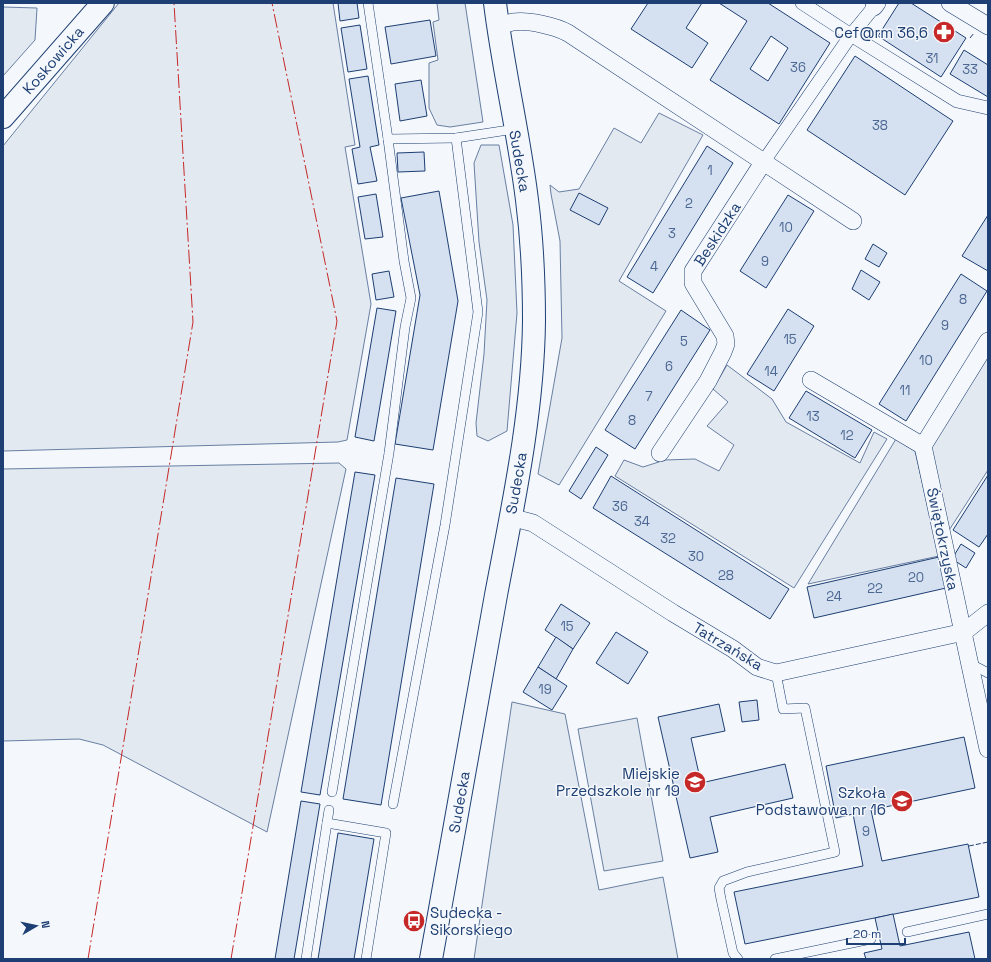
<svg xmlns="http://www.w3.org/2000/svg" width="991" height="962" viewBox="0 0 991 962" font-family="'Space Grotesk',sans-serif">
<rect width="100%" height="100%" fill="#f4f7fb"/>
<!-- green -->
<g fill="#e3e9f0" stroke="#687fa3">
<path d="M119,3H333L355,145L345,147L371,304L347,440L338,442L3,451V146Z"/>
<path d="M437,3H465L483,122L450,127L437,125L429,108V63L438,60L433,22L439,20Z"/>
<path d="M3,7L37,8L35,40L3,76Z"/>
<path d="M659,113L703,135L619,281L666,311L559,485L538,474L562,338L560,241L551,194L550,185L559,192L579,189L614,128L641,143Z"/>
<path d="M481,145H499L513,225L517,313L507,431L488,441L477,436L476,423L484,354L487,300L479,242L474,163Z"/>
<path d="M988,350V470L946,535L928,445Z"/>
<path d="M727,365L772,399L786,422L860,463L874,432L887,439L794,588L615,476L624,460L643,467L665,460L695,459L719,471L734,445L707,426L728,402L713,389Z"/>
<path d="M896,439L915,451L939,556L808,584Z"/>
<path d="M339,463L346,469L267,832L103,745L79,739L3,741V469Z"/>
<path d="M512,702L565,714L599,890L663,877L678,959H474Z"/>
<path d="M637,718L663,861L604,871L578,729Z"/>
</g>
<!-- building -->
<g fill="#d5e0f0" stroke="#1d3f73" fill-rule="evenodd">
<path d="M338,3H357L359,18L340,21Z"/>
<path d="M648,3H702L686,28L708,43L692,68L631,29Z"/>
<path d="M719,3H768L830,43L779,124L710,80L747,21ZM771,36L788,48L768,81L750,69Z"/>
<path d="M899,3H911L966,38L941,77L878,36Z"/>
<path d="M430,20L436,56L391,64L385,27Z"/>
<path d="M360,25L367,69L348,72L341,28Z"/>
<path d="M964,50L988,65V97L950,74Z"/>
<path d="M855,56L953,121L905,195L807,130Z"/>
<path d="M368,76L379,145L370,147L377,181L358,184L352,149L360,147L349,79Z"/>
<path d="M421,80L427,116L400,121L395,84Z"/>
<path d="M707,146L733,163L653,293L627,277Z"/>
<path d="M424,152L425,171L398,172L397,153Z"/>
<path d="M439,191L458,301L433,450L395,444L420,295L401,198Z"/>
<path d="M579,193L608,208L599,225L570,210Z"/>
<path d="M376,194L383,237L365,239L358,197Z"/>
<path d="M788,195L814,211L766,288L740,271Z"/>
<path d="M988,215V271L962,256Z"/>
<path d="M873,244L887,253L879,267L865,259Z"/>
<path d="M861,270L880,282L869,300L852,289Z"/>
<path d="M389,271L394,297L376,300L372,274Z"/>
<path d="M961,274L987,291L906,421L879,404Z"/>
<path d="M377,308L396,311L374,441L355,437Z"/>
<path d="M788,309L814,326L774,391L747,374Z"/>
<path d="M681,310L710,330L635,449L605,430Z"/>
<path d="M806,391L872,430L855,458L789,418Z"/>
<path d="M596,447L608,455L581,499L569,491Z"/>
<path d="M355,472L375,475L320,795L301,792Z"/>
<path d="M988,475V534L979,547L953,530Z"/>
<path d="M611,476L789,589L770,619L593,508Z"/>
<path d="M396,478L434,484L381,805L343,799Z"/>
<path d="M961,544L975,553L966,568L952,559Z"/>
<path d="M939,557L946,588L814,618L807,587Z"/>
<path d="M561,604L590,623L573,649L545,630Z"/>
<path d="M616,632L648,652L628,684L596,663Z"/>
<path d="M556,637L573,649L556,679L538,667Z"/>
<path d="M538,667L567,686L552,710L523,692Z"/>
<path d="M757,700L759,720L742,722L739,702Z"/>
<path d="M719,704L725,731L691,738L701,783L785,764L793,798L710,817L718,852L690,858L658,717Z"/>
<path d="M964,737L975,788L871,810L882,861L968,844L979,897L745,944L734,892L863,866L853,814L836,818L826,766Z"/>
<path d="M301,801L320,804L294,959H275Z"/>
<path d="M338,833L374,839L354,959H318Z"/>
<path d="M893,914L900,946L969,932L975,959H866L864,953L882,949L875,918Z"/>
</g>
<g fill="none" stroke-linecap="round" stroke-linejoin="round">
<!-- service casing -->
<g stroke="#1d3f73" stroke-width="10">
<g id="service">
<path d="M368,3L388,139L456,138L515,129"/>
<path d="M971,664L988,673"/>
<path d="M332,792L389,453L405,327L411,298L404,261L388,139"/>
<path d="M393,804L445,525L478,312L456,138"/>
<path d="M327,823L386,833L366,959"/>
<path d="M907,932L988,914"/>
<path d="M306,959L329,810"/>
<path d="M738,959L733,953L721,899L719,888L723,881L747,872L835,852L805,708L783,709L776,673"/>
<path d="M775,959L871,939"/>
</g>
</g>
<!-- pedestrian casing -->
<g stroke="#1d3f73" stroke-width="14">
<g id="pedestrian">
<path d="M802,3L851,35L957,101L988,108"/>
<path d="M764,161L851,35L874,7"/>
</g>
</g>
<!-- minor casing -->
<g stroke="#1d3f73" stroke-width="18">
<g id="minor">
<path d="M950,3L988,26"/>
<path d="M874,7L877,3"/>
<path d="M498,26C503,25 508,23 513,22C529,20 555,26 568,33L853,221"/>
<path d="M988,341L923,446L988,749"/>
<path d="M811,380L923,446"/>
<path d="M660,453L708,381L723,352L726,344L725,336L693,283V271L764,161"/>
<path d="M510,517L533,523L673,613L733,649L757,667L776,673L964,632L988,613"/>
</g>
</g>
<!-- tertiary casing -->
<g stroke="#1d3f73" stroke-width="24">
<g id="tertiary">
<path d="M3,117L103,3"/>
<path d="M431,959C453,838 474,717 496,595C513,505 533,413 534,321C534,281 532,239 527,200C519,134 503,69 495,3"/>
</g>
</g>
<!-- service -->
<use href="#service" stroke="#f4f7fb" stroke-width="9"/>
<!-- pedestrian -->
<use href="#pedestrian" stroke="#f4f7fb" stroke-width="13"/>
<!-- minor -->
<use href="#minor" stroke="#f4f7fb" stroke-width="17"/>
<!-- tertiary -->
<use href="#tertiary" stroke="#f4f7fb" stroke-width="22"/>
<!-- fence -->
<g stroke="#1d3f73" stroke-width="1" stroke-dasharray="5 2" stroke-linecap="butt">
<path d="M970,38L974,33"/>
<path d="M969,846L988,842"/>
</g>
<!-- power -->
<g stroke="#c62828" stroke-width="1" stroke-dasharray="14 3 2 3" stroke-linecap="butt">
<path d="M88,959L193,322L174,3"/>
<path d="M231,959L337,321L272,3"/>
</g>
</g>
<!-- icons -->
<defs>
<g id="pharmacy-disc" transform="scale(1.15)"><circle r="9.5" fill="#c62828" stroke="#f4f7fb"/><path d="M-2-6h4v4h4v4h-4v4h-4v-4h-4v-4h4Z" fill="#fff"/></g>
<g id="school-disc" transform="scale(1.15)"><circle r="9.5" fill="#c62828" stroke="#f4f7fb"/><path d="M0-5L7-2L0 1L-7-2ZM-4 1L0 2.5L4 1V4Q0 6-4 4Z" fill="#fff"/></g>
<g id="bus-disc" transform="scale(1.15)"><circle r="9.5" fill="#c62828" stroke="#f4f7fb"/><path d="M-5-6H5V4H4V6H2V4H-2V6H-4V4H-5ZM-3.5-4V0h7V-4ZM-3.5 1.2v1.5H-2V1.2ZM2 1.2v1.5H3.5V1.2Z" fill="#fff"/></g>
</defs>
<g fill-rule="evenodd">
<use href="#pharmacy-disc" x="944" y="32"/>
<use href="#school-disc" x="695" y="782"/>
<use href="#school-disc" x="902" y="801"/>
<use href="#bus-disc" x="414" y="921"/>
</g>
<g text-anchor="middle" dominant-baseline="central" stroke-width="3" stroke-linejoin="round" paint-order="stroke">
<!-- number labels -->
<g font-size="13" fill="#4b6792">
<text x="932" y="58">31</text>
<text x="798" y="67">36</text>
<text x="970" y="69">33</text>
<text x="880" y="125">38</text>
<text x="710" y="170">1</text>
<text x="689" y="203">2</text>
<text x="786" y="227">10</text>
<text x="672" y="233">3</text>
<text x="765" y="261">9</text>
<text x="654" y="266">4</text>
<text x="963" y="299">8</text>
<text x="945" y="325">9</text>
<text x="790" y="339">15</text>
<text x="684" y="341">5</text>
<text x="926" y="360">10</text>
<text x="669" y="366">6</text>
<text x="771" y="371">14</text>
<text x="905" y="390">11</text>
<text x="649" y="396">7</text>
<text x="813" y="416">13</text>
<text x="632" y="420">8</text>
<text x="847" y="435">12</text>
<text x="620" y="506">36</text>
<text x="642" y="521">34</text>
<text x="668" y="538">32</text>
<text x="696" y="556">30</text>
<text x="726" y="575">28</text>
<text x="916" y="577">20</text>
<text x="875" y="588">22</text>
<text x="834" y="596">24</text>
<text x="567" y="626">15</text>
<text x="545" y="689">19</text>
<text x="866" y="831">9</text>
</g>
<!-- poi labels -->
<g font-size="15" fill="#1d3f73" stroke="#f4f7fb" text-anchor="end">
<text x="928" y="32">Cef@rm 36,6</text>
<text x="680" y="773">Miejskie<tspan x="680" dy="17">Przedszkole nr 19</tspan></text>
<text x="886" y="792">Szkoła<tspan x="886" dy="17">Podstawowa nr 16</tspan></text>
<text x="430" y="912" text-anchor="start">Sudecka -<tspan x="430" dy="17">Sikorskiego</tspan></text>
</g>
<!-- street labels -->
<g font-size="15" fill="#1d3f73" stroke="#f4f7fb">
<text transform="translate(53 60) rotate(-49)">Koskowicka</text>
<text transform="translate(520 161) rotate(80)">Sudecka</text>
<text transform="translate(717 234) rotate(-57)">Beskidzka</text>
<text transform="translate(516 483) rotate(-80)">Sudecka</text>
<text transform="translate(943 539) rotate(78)">Świętokrzyska</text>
<text transform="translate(728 646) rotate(31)">Tatrzańska</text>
<text transform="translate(459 802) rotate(-80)">Sudecka</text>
</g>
</g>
<!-- border -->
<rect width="991" height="962" fill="none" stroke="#1d3f73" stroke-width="8"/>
<!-- north arrow -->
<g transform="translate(36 926) rotate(81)" stroke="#f4f7fb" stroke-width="3" paint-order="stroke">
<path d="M0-3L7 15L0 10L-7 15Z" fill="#1d3f73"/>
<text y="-6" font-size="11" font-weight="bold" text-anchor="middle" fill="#1d3f73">N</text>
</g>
<!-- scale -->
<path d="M847 938v6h58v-6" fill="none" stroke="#1d3f73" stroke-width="2"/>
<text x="853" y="938" font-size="12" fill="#1d3f73" stroke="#f4f7fb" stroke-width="3" paint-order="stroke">20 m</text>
</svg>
